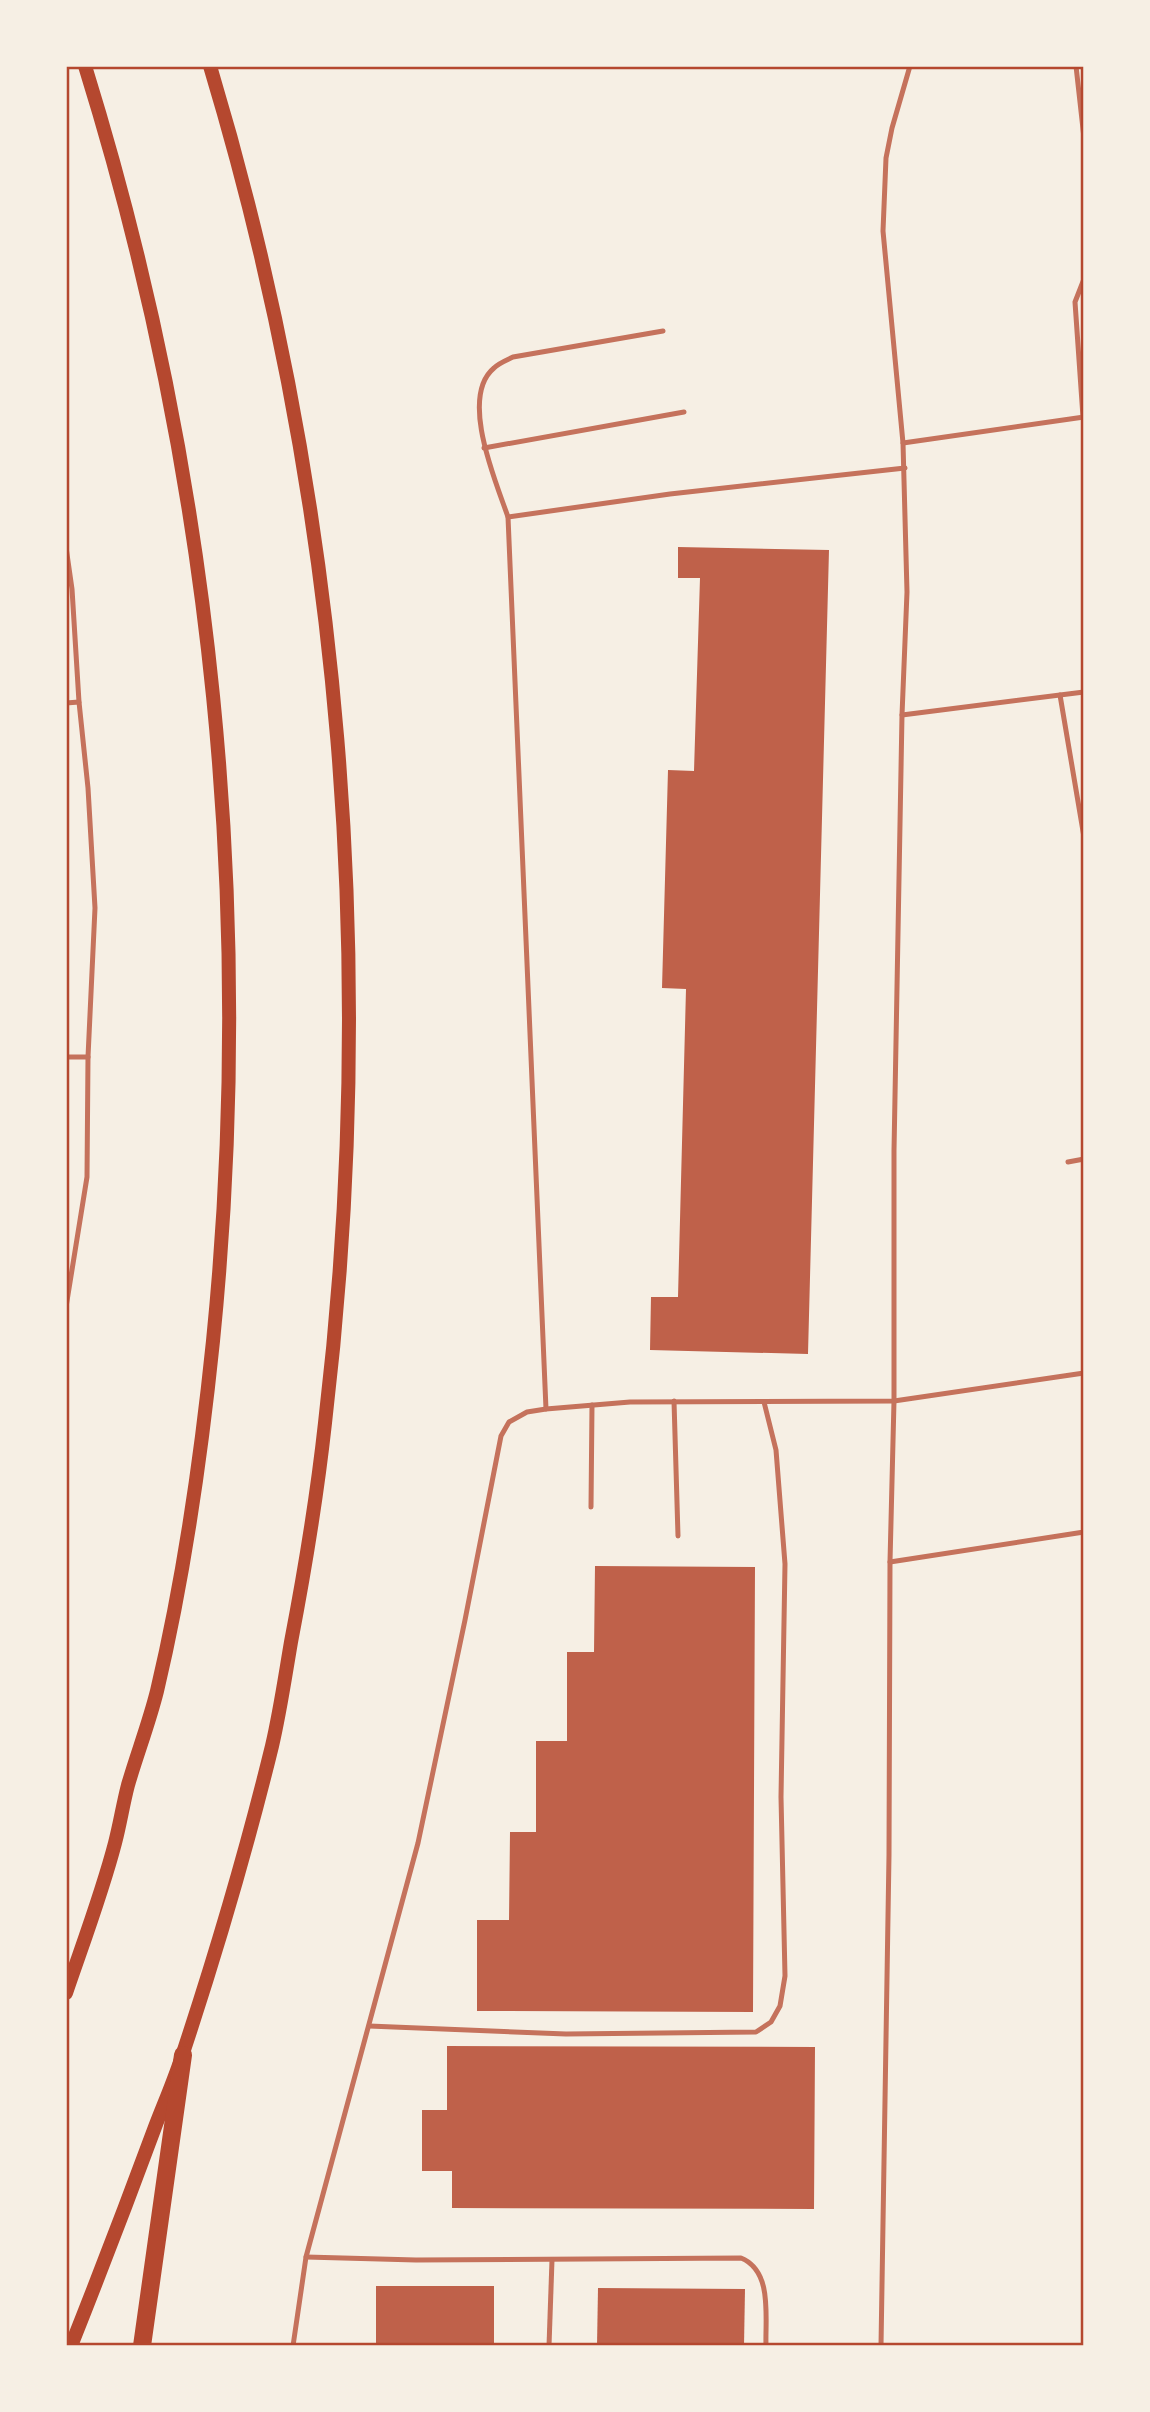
<svg xmlns="http://www.w3.org/2000/svg" width="1150" height="2412" viewBox="0 0 1150 2412" font-family="Quicksand,sans-serif">
<rect width="100%" height="100%" fill="#f6efe4"/>
<!-- building -->
<g fill="#bf614a">
<path d="M678,547L829,550L808,1354L650,1350L651,1297H678L686,989L662,988L668,770L694,771L700,578H678Z"/>
<path d="M595,1566L755,1567L753,2012L477,2011V1920H509L510,1832H536V1741H567V1652H594Z"/>
<path d="M447,2046L815,2047L814,2209L452,2208V2171H422V2110H447Z"/>
<rect x="376" y="2286" width="118" height="60"/>
<path d="M598,2288L745,2289L744,2346H597Z"/>
</g>
<g fill="none" stroke-linecap="round" stroke-linejoin="round">
<!-- service -->
<g stroke="#c5725c" stroke-width="5">
<path d="M1076,66L1084,138"/>
<path d="M1083,417L1075,302L1084,279"/>
<path d="M903,443L1084,417"/>
<path d="M484,448L684,412"/>
<path d="M508,517L670,494L905,468"/>
<path d="M66,547L72,589L79,702L88,788L95,908L88,1057L87,1177L66,1307"/>
<path d="M1060,695L1084,837"/>
<path d="M66,703L79,702"/>
<path d="M902,715L1084,692"/>
<path d="M66,1057H88"/>
<path d="M1068,1162L1084,1159"/>
<path d="M674,1401L678,1536"/>
<path d="M546,1409L508,517C496,482 459,397 494,368C499,363 507,360 513,357L663,331"/>
<path d="M591,1507L592,1405"/>
<path d="M890,1562L1084,1532"/>
<path d="M369,2026L566,2034L756,2032L771,2022L780,2006L785,1976L781,1797L785,1564L776,1450L764,1402"/>
<path d="M306,2257L416,2260L741,2258C773,2271 765,2317 766,2346"/>
<path d="M293,2346L306,2257L418,1843L465,1620L501,1436L509,1422L527,1412L546,1409L630,1402L894,1401L1084,1373"/>
<path d="M549,2346L552,2260"/>
<path d="M881,2346L889,1855L890,1562L894,1401V1151L902,715L907,592L903,443L883,231L886,158L892,128L910,66"/>
</g>
<!-- secondary -->
<g stroke="#b5482f" stroke-width="14">
<path d="M66,1993C83,1943 102,1893 115,1843C120,1824 123,1804 128,1785C137,1754 149,1723 157,1691C184,1577 201,1458 213,1341C256,912 213,478 85,66"/>
<path d="M71,2346C100,2273 128,2200 155,2127C165,2101 176,2076 184,2050C217,1950 247,1848 272,1746C280,1712 285,1677 291,1642C305,1569 317,1496 325,1423C379,969 342,504 210,66"/>
</g>
<!-- primary -->
<path stroke="#b5482f" stroke-width="18" d="M142,2346L183,2055"/>
</g>
<!-- border -->
<rect width="1150" height="2412" fill="none" stroke="#f6efe4" stroke-width="136"/>
<rect x="68" y="68" width="1014" height="2276" fill="none" stroke="#b5482f" stroke-width="2.5"/>
</svg>
